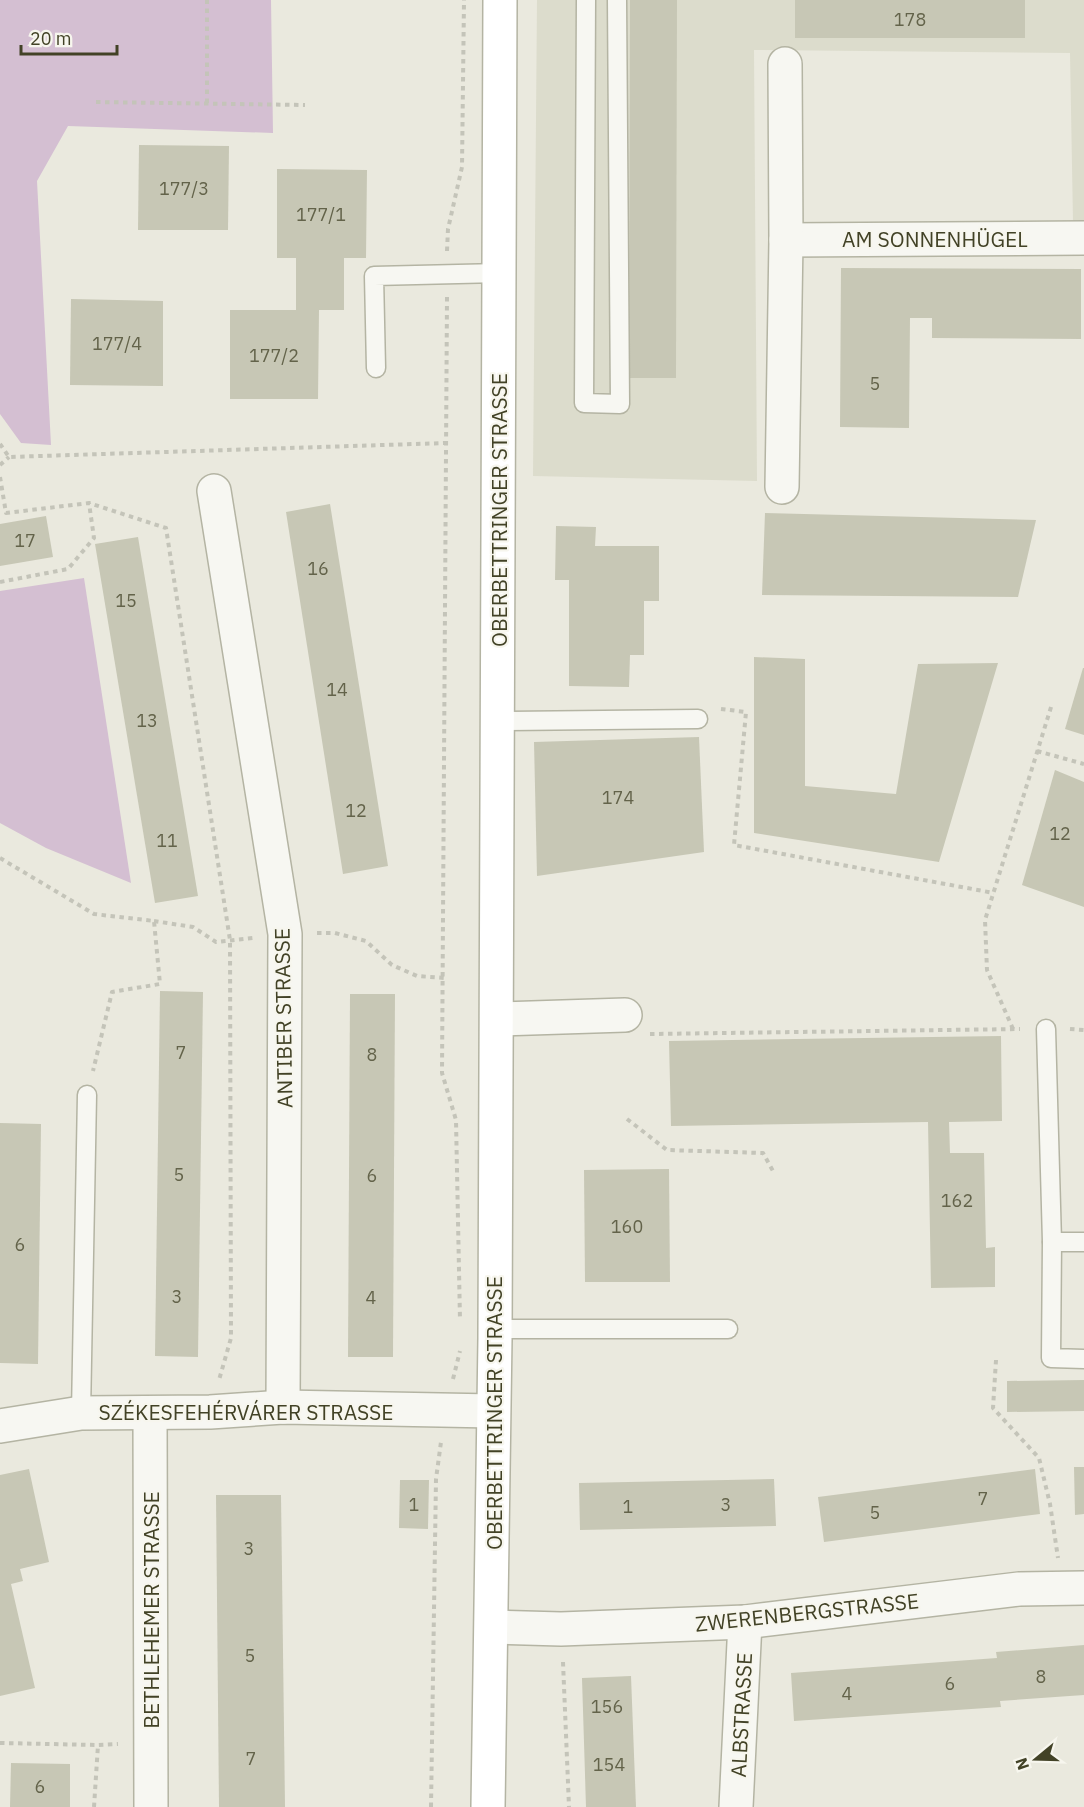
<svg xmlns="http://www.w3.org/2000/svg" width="1084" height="1807" viewBox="0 0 1084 1807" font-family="'IBM Plex Sans',sans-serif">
<rect width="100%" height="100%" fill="#eae9de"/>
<!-- built -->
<path fill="#dcdccc" d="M537,0H1084V223L1073,222L1070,53L754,50L757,481L533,476Z"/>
<!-- green -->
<g fill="#d4bfd2">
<path d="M0,0H271L273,133L68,126L37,181L51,445L21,443L0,414Z"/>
<path d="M84,578L131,883L46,848L0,823V591Z"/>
</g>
<!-- building -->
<g fill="#c7c7b5">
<path d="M630,0H677L676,378H629Z"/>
<rect x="795" y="0" width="230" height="38"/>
<path d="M139,145L229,146L228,230H138Z"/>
<path d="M277,169L367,170L366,258H344V310H319L318,399H230V310H296V258H277Z"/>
<path d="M841,268L1081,269V339L932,338V318H910L909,428L840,427Z"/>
<path d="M71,299L163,301V386L70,385Z"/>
<path d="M330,504L388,866L343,874L286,512Z"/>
<path d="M765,513L1036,520L1018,597L762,595Z"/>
<path d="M46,516L53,557L0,566V524Z"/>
<path d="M556,526L596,527L595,546H659V601H644V655H630L629,687L569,686V580H555Z"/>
<path d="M138,537L198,896L155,903L95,544Z"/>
<path d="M754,657L805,659V786L896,794L918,664L998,663L939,862L754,833Z"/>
<path d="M1083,668H1084V735L1065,729Z"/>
<path d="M699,737L704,852L537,876L534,742Z"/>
<path d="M1055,770L1084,782V907L1022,885Z"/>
<path d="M160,991L203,992L198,1357L155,1356Z"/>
<path d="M350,994H395L393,1357H348Z"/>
<path d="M1001,1036L1002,1121L949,1122L950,1153H984L986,1248L995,1247V1287L931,1288L928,1122L671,1126L669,1041Z"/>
<path d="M0,1123L41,1124L38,1364L0,1363Z"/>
<path d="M669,1169L670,1282H585L584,1170Z"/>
<path d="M1084,1380V1411L1007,1412V1381Z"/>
<path d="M1074,1467H1084V1514L1075,1515Z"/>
<path d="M29,1469L49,1562L20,1569L23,1581L11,1584L35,1688L0,1696V1475Z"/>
<path d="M1035,1469L1040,1514L824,1542L818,1497Z"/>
<path d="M774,1479L776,1526L580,1530L579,1483Z"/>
<path d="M400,1480H429L428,1529L399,1528Z"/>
<path d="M216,1495H281L285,1807H219Z"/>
<path d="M1084,1645V1695L1000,1701L1001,1707L794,1721L791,1673L997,1658L996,1652Z"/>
<path d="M631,1676L636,1807H586L582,1678Z"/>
<path d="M11,1763L70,1764V1807H10Z"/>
</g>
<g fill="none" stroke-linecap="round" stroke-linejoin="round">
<!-- lane casing -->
<g stroke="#b4b4a3" stroke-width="21">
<g id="lane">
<path d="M586,0L584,403L620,404L617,0"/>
<path d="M376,368L374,276L500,273"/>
<path d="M498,721L698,719"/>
<path d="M1046,1029L1052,1242L1051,1358L1084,1359"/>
<path d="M1052,1242H1084"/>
<path d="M494,1329H728"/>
<path d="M81,1413L87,1095"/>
</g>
</g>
<!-- street casing -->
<g stroke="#b4b4a3" stroke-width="36">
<g id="street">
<path d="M786,240L1084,238"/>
<path d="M782,487L786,240L785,64"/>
<path d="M214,491L285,934L283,1407"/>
<path d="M497,1019L625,1015"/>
<path d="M150,1413L151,1807"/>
<path d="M0,1426L81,1413L210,1412L283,1407L493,1411"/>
<path d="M493,1627L561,1629L745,1622L1019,1589L1084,1588"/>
<path d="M736,1807L745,1622"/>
</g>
</g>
<!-- secondary casing -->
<g stroke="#b4b4a3" stroke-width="36">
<path id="secondary" d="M488,1807L495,1338L500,0"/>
</g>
<!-- path -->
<g stroke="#c4c4b9" stroke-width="4" stroke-dasharray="4.5 4.5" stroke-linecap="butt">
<path d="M96,102L305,105"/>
<path d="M207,103V0"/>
<path d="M447,251L448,229L462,167L464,0"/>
<path d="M447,297L442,1073L456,1120L460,1320"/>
<path d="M0,444L9,457L446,443"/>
<path d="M0,465L9,457"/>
<path d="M0,477L6,513L89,503L166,528L230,940L231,1338L219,1380"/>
<path d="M0,582L68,569L94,538L89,503"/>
<path d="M721,709L746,712L734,845L994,893"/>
<path d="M1037,751L1084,764"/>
<path d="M0,858L94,914L154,921L160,984L112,992L93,1071"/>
<path d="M154,921L193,927L216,942L253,938"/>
<path d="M317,933H335L366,941L392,965L417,976L445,978"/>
<path d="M1013,1029L987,970L985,920L1052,704"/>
<path d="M1070,1029L1084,1030"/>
<path d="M650,1034L1020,1029"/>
<path d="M627,1119L667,1150L763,1153L773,1171"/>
<path d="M996,1360L993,1408L1039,1458L1050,1504L1058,1558"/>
<path d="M453,1379L460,1351"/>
<path d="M563,1662L569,1807"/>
<path d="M0,1743L98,1745"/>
<path d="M94,1807L98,1745L118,1744"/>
<path d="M431,1807L436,1479L441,1442"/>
</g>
<!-- lane -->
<use href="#lane" stroke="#f7f7f2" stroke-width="18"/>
<!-- street -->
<use href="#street" stroke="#f7f7f2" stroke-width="33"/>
<!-- secondary -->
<use href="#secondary" stroke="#fff" stroke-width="33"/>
</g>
<g text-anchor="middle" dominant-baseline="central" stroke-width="4.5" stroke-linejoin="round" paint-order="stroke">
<!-- number labels -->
<g font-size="18" fill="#63634a">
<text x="910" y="19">178</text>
<text x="184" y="188">177/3</text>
<text x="321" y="214">177/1</text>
<text x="117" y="343">177/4</text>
<text x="274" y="355">177/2</text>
<text x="875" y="383">5</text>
<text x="25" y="540">17</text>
<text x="318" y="568">16</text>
<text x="126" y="600">15</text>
<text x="337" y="689">14</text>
<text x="147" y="720">13</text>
<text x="618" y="797">174</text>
<text x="356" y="810">12</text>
<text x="1060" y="833">12</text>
<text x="167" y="840">11</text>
<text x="181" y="1052">7</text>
<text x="372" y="1054">8</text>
<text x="179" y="1174">5</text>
<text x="372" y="1175">6</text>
<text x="957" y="1200">162</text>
<text x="627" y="1226">160</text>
<text x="20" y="1244">6</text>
<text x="177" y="1296">3</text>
<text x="371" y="1297">4</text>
<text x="983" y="1498">7</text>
<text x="414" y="1504">1</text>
<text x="726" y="1504">3</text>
<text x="628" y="1506">1</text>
<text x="875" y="1512">5</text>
<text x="249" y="1548">3</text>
<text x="250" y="1655">5</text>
<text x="1041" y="1676">8</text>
<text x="950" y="1683">6</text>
<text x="847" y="1693">4</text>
<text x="607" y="1706">156</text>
<text x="251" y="1758">7</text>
<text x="609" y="1764">154</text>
<text x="40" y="1786">6</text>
</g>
<!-- street labels -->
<g font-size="21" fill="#424226" stroke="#f7f6ee">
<text x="935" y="239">AM SONNENHÜGEL</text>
<text transform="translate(499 510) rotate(-90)">OBERBETTRINGER STRASSE</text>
<text transform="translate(283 1018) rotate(-91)">ANTIBER STRASSE</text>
<text x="246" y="1412">SZÉKESFEHÉRVÁRER STRASSE</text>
<text transform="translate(494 1413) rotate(-90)">OBERBETTRINGER STRASSE</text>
<text transform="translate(151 1610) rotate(-90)">BETHLEHEMER STRASSE</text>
<text transform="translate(807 1612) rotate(-6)">ZWERENBERGSTRASSE</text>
<text transform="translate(741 1715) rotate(-87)">ALBSTRASSE</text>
</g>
</g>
<!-- north arrow -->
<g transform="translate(1036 1759) rotate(251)" stroke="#f7f6ee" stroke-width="4.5" paint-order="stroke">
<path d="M0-4.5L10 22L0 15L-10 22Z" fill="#424226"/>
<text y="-9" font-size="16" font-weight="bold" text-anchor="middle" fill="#424226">N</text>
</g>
<!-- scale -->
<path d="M21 45v9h96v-9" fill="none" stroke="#424226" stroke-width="3"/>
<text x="30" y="45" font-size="18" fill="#424226" stroke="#f7f6ee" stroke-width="4.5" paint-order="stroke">20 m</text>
</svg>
